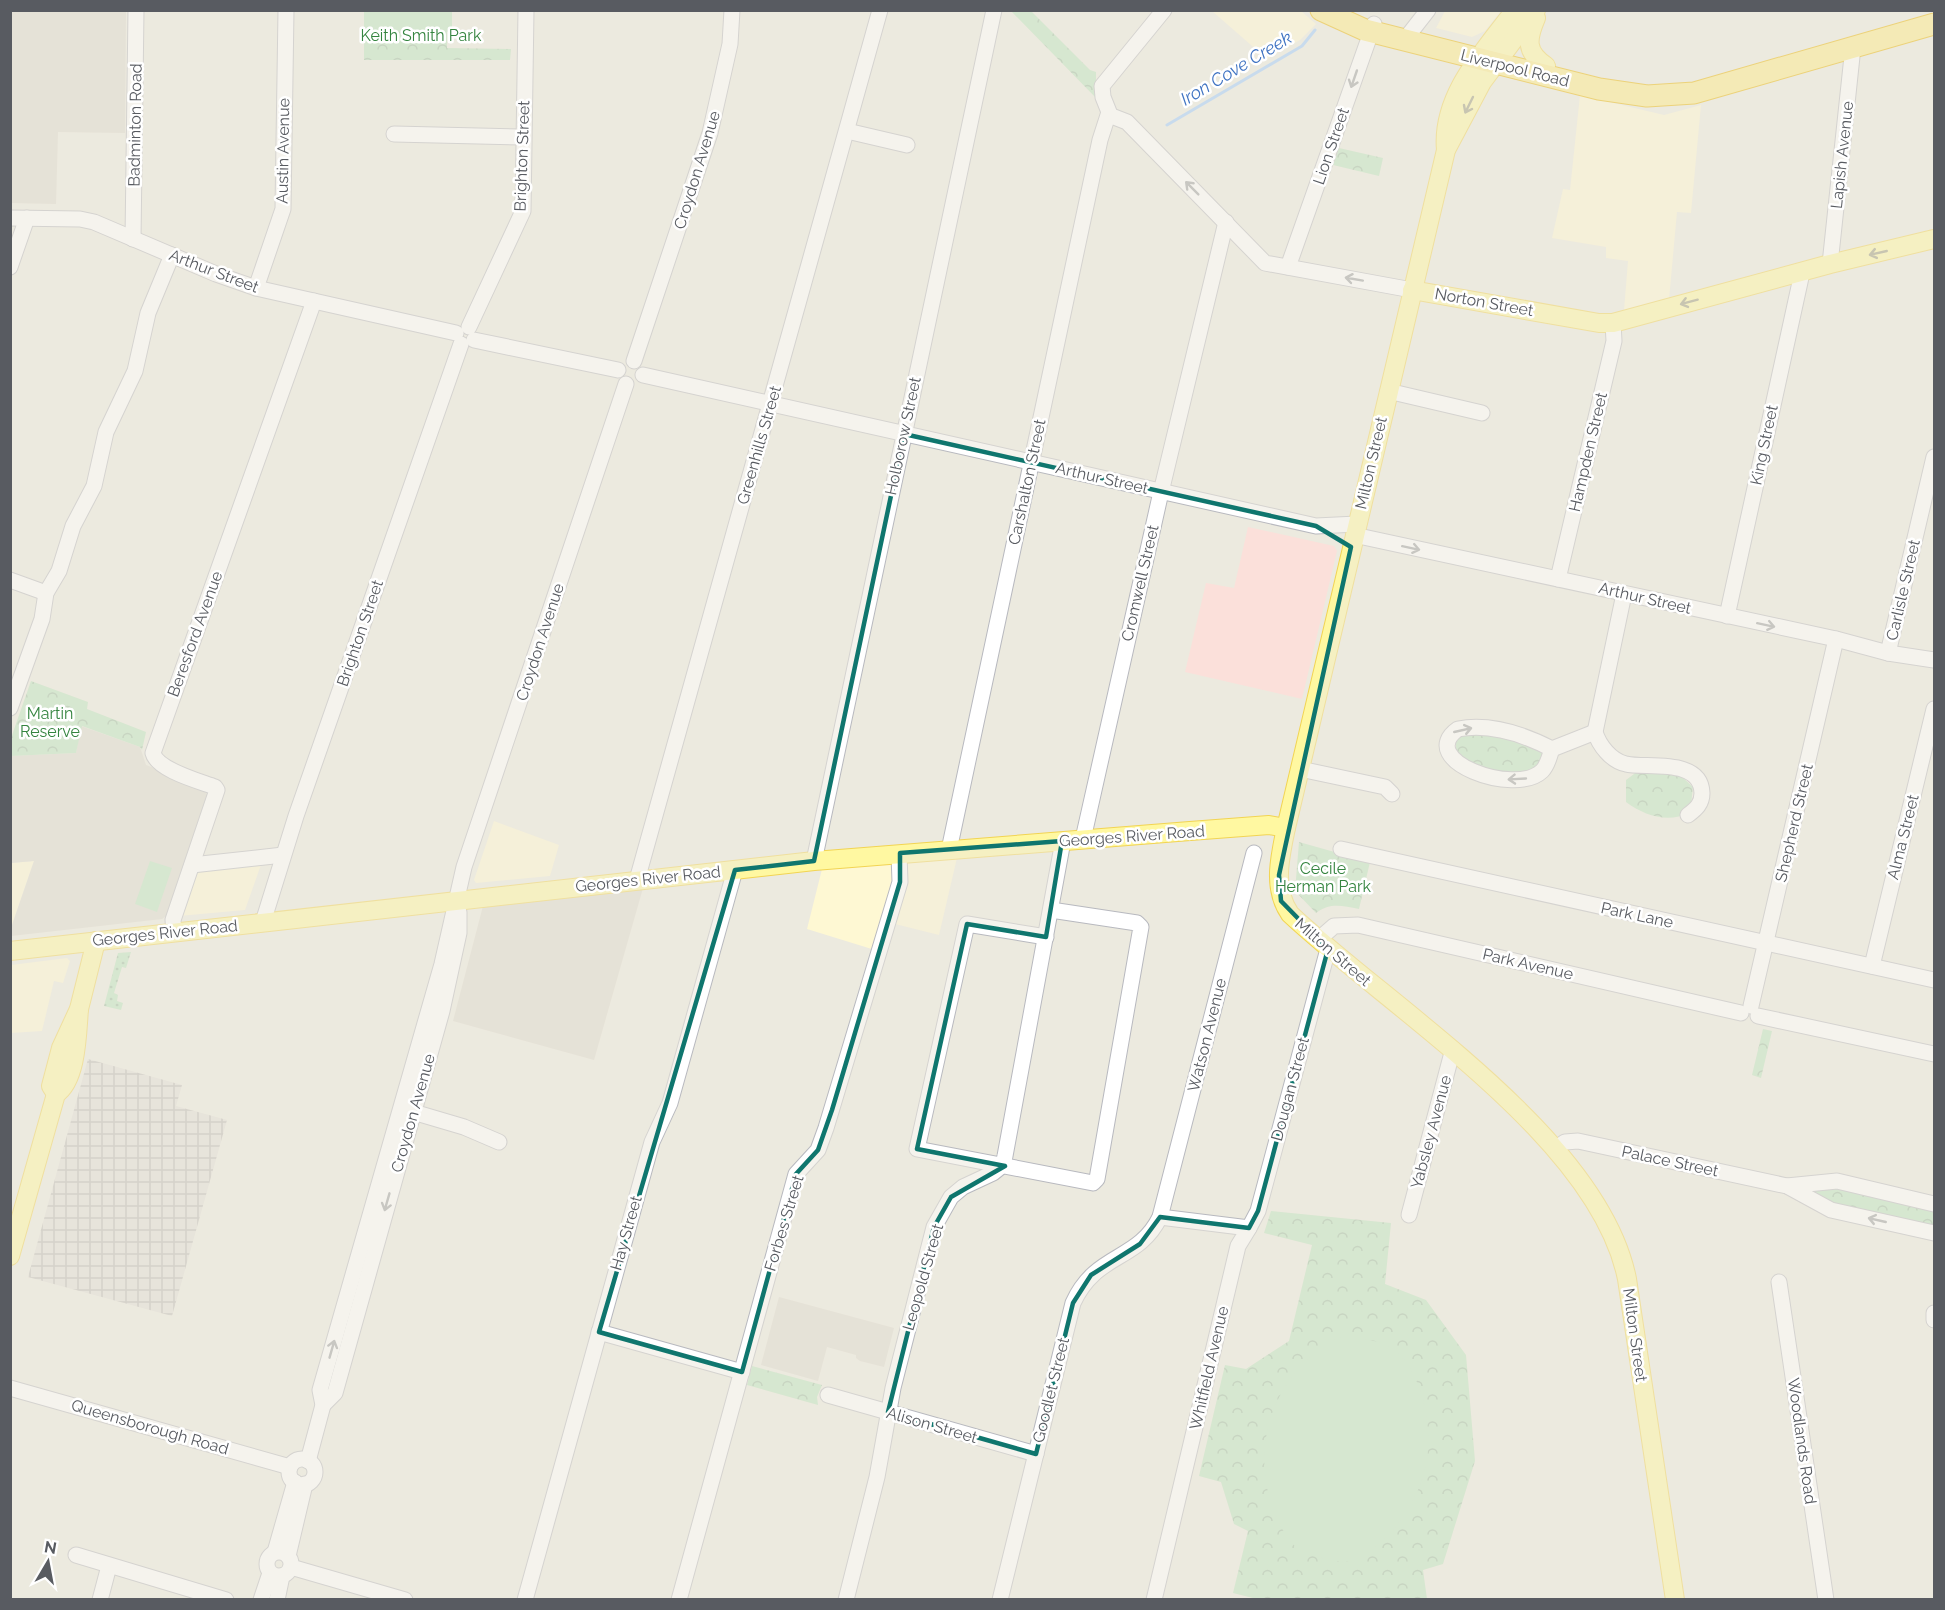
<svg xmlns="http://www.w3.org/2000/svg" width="1945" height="1610" viewBox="0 0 1945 1610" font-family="Raleway,sans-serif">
<defs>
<pattern id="industrial-grid" width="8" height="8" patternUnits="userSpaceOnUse" patternTransform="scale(1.5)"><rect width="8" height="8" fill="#dfddd7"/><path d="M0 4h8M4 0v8" fill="none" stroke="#b8b6b2"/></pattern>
<pattern id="grass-dots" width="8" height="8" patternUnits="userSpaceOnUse" patternTransform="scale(1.5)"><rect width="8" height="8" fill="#bbe4bf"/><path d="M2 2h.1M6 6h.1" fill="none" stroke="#9bbc9f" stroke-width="1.8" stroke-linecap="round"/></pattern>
<pattern id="forest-crowns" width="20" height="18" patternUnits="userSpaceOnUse" patternTransform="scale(1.5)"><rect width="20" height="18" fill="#bbe4bf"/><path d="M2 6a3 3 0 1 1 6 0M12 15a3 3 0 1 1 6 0" fill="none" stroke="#9bbc9f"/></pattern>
</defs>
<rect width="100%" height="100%" fill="#eceadf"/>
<!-- commercial -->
<g fill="#fef8d3">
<path d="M1212,11H1301L1316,24L1300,40L1267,59Z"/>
<path d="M1445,11V10L1501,11L1485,31L1472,37L1436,28Z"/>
<path d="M1580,95L1664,115L1701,105L1691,213L1677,212L1669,300L1624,310L1628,261L1606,258V247L1552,238L1563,189L1570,190Z"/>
<path d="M494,821L559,845L550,876L476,883L474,880Z"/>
<path d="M957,858L939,935L895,924L875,950L807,929L822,869Z"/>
<path d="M34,861L11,928V863Z"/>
<path d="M262,862L245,910L179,916L195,869Z"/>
<path d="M67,958L70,961L63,983L54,981L42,1031L11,1033V965Z"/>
</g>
<!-- industrial -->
<path fill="url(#industrial-grid)" d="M88,1059L182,1085L176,1106L227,1120L172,1316L28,1277Z"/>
<!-- education -->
<g fill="#dcd9ce">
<path d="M11,10L126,11L125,133L58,132L56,204L11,203Z"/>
<path d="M81,726L140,747L146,765L204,787L210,802L170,913L162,919L11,936V928L34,861L11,863V756L76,753Z"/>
<path d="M643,888L594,1060L453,1021L483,906Z"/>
<path d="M779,1297L894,1328L884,1367L860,1361L856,1358V1355L827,1347L818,1381L761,1365Z"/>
</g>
<!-- medical -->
<path fill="#fbe0da" d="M1248,527L1334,546L1337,551L1302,699L1185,672L1206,583L1234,588Z"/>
<!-- grass -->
<path fill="url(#grass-dots)" d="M131,952L126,968L122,967L114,993L118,995L117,1001L123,1003L121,1010L104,1006L118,953Z"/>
<!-- forest -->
<g fill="url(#forest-crowns)">
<path d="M364,11H452V31L447,32V48L511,49L510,60H364Z"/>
<path d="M1011,11H1031L1090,70L1096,72V98Z"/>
<path d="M1339,148L1383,158L1379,176L1333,165Z"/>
<path d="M31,681L88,702L87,709L146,732L142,750L140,747L82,726L76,753L11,756V738Z"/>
<path d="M1466,731L1516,737L1543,752L1541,763C1536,766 1530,771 1524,772C1505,778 1472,764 1456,754V741Z"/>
<path d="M1662,770L1681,776L1693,787L1690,813C1667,823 1645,816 1626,802V780L1638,771Z"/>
<path d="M1299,842L1370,862L1359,909C1342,906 1331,902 1316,913L1295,891Z"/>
<path d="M1763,1029L1772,1031L1761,1078L1752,1075Z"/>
<path d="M1839,1188L1934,1209V1226L1835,1204L1814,1193V1190Z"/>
<path d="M1271,1211L1391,1223L1385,1284L1426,1300L1466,1355L1475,1461L1443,1564L1423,1570L1427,1599L1261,1600L1233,1593L1248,1531L1234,1524L1221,1482L1199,1476L1225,1365L1246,1369L1289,1341L1312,1245L1264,1233Z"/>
<path d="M752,1366L822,1385L817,1397L818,1405L747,1385Z"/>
</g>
<!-- pitch -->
<g fill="#bbe4bf">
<path d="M364,11H452V31L365,32Z"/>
<path d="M150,861L172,868L157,912L135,904Z"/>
<path d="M1338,1338C1354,1337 1383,1340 1395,1350C1424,1375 1433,1430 1426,1465C1420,1494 1403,1522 1381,1542C1373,1550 1363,1559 1351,1561C1339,1564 1323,1558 1311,1555C1295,1551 1288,1539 1280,1525C1253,1472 1261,1408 1302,1365C1313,1354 1324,1344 1338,1338Z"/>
</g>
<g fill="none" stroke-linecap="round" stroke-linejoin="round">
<!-- stream -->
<path stroke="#9ccbff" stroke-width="3" d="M1167,125L1302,46L1315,30"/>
<!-- minor casing -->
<g stroke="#b8b9bf" stroke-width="17">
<g id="minor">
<path d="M1410,33L1428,10"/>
<path d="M1109,115L1127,122L1265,263L1412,290"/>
<path d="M847,131L907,145"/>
<path d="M394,134L523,137"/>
<path d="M10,218L80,219L94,222L216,274L256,288L456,333"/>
<path d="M133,239L136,10"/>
<path d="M1830,264L1853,47"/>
<path d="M10,267L27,218"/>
<path d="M1288,267L1374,24"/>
<path d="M256,288L283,209L286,10"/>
<path d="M469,327L523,211L526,10"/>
<path d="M474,340L618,370"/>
<path d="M634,361L710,133L730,44L732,10"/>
<path d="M643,375L1316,526L1357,524"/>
<path d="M1388,391L1482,413"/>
<path d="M1354,535L1836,639L1888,653L1934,660"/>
<path d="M1558,579L1614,341L1613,323"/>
<path d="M10,580L46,593"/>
<path d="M1624,594L1595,732C1599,745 1611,761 1626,764C1645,769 1701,757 1702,793C1702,804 1696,809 1688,815"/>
<path d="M1727,616L1802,273"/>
<path d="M1888,653L1934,457"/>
<path d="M10,708L42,619L46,593L59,571L73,526L94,486L106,432L135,371L148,313L172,255"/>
<path d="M1552,749C1523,734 1490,723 1458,729C1414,760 1515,797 1542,771C1548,765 1549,757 1552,749L1595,732"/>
<path d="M1300,769L1385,787L1392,794"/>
<path d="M1083,839L1161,492L1226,222"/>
<path d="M1341,849L1934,980"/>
<path d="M949,850L1100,140L1109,112L1103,97L1102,86L1164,10"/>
<path d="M814,861L994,10"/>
<path d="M192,865L283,855"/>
<path d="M637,880L880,10"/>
<path d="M263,922L296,816L461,344"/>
<path d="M174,932L173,920L217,790L215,787C199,781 157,770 153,753L314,301"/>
<path d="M1046,937L967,924L917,1149L1093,1183L1097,1179L1141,927L1137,923L1051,910"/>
<path d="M1318,940L1334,926L1358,925L1741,1013"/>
<path d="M1872,966L1934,709"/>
<path d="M1751,1006L1836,639"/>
<path d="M1758,1016L1934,1054"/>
<path d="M403,1109L464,1127L499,1142"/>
<path d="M1555,1149L1565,1142L1578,1141L1787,1186L1831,1210L1934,1233"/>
<path d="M1787,1186L1837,1181L1934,1204"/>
<path d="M1409,1215L1453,1049"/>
<path d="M1249,1228L1258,1211L1328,949"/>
<path d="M1779,1282L1826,1600"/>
<path d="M1934,1313V1320"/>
<path d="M599,1332L742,1372"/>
<path d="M10,1388L290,1467"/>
<path d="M828,1395L1036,1454"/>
<path d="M323,1405L335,1393L442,1011L459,933V912"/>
<circle cx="302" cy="1472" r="13"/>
<path d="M308,1461L323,1405L320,1390L442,964L464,867L626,384"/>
<circle cx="279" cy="1564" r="12"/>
<path d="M275,1552L295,1482"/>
<path d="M76,1555L226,1600"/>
<path d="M288,1556L305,1484"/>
<path d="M291,1567L405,1600"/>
<path d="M100,1600L109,1566"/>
<path d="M261,1600L270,1573"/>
<path d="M277,1600L282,1576"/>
<path d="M525,1600L652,1142L670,1103L735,870"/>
<path d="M679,1600L796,1174L818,1150L826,1128L900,882L899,854"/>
<path d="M846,1600L877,1477L893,1388L934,1227L951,1197L963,1187L993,1173L1003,1165L1005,1156L1063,841"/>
<path d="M1000,1600L1073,1303C1096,1252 1138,1262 1160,1217L1254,853"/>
<path d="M1154,1600L1238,1246L1249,1228L1160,1217"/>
</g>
</g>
<!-- major casing -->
<g stroke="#f2d453" stroke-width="20">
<g id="major">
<path d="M1515,10C1484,51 1441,96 1446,150L1286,828C1280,857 1272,888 1290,914C1391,1009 1599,1138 1627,1279L1675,1600"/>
<path d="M1536,18C1527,39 1525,52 1546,66"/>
<path d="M1447,148L1482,82L1536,10"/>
<path d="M1412,290L1599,323H1613L1830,264L1934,239"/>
<path d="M10,951L814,861L1190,831L1269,825L1286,828"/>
<path d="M56,1094L51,1086L61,1048L79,1009L96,941"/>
<path d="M10,1256L56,1094C77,1080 77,1033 79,1009"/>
</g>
</g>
<!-- highway casing -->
<g stroke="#ebb700" stroke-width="23">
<path id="highway" d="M1321,10L1365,30L1599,89L1647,96L1694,93L1934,24"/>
</g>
<!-- minor -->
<use href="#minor" stroke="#fff" stroke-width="15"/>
<!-- major -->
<use href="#major" stroke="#fff8a1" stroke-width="18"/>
<!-- highway -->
<use href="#highway" stroke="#fdea85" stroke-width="21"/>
</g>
<!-- one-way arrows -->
<defs><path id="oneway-shaft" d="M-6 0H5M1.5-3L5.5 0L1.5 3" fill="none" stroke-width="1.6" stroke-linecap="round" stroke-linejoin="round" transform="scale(1.5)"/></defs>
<g stroke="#9b9da0">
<use href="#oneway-shaft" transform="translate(1354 79) rotate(109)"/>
<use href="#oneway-shaft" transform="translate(1192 188) rotate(-135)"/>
<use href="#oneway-shaft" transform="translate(1354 279) rotate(-170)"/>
<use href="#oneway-shaft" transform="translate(1411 548) rotate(12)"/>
<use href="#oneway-shaft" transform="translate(1766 625) rotate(12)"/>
<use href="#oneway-shaft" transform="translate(1463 730) rotate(-13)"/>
<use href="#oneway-shaft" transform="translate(1517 779) rotate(177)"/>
<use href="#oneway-shaft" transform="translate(387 1202) rotate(106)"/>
<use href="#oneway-shaft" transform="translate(1877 1220) rotate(-167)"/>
<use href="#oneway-shaft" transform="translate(332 1349) rotate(-74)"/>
</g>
<g stroke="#9b9a7b">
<use href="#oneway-shaft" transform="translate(1469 105) rotate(116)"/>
<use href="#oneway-shaft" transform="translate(1878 253) rotate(167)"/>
<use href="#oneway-shaft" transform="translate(1689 302) rotate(165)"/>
</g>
<!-- marked area -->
<path d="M0 0H1945V1610H0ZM904,434L1316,526L1351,547L1279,875L1281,901L1328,949L1258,1211L1249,1228L1160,1217L1140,1244L1091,1275L1073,1303L1036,1454L888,1412L934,1227L951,1197L1005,1166L917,1149L967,924L1046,937L1062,841L900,853V882L832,1110L818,1150L796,1174L742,1372L599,1332L735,870L814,861Z" fill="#eceadf" fill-opacity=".55" fill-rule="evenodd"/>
<path fill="none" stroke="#0f766e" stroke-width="4.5" stroke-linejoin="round" d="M904,434L1316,526L1351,547L1279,875L1281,901L1328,949L1258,1211L1249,1228L1160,1217L1140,1244L1091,1275L1073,1303L1036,1454L888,1412L934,1227L951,1197L1005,1166L917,1149L967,924L1046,937L1062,841L900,853V882L832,1110L818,1150L796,1174L742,1372L599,1332L735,870L814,861Z"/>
<g text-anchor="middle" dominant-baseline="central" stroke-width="5" stroke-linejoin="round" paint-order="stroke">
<!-- park labels -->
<g font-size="16" fill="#34843f" stroke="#fff">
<text x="421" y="35">Keith Smith Park</text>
<text x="50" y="713">Martin<tspan x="50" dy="18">Reserve</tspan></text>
<text x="1323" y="868">Cecile<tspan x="1323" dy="18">Herman Park</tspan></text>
</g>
<!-- street labels -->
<g font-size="16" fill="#585b61" stroke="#fff">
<text transform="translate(1515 68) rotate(14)">Liverpool Road</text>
<text transform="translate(135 125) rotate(-89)">Badminton Road</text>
<text transform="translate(1331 146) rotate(-71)">Lion Street</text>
<text transform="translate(283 151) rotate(-89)">Austin Avenue</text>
<text transform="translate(1842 155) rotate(-84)">Lapish Avenue</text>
<text transform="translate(522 156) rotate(-88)">Brighton Street</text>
<text transform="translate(697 170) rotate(-73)">Croydon Avenue</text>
<text transform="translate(214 271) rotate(21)">Arthur Street</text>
<text transform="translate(1484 302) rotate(10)">Norton Street</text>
<text transform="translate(903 436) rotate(-78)">Holborow Street</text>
<text transform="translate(759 445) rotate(-74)">Greenhills Street</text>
<text transform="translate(1764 445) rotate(-78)">King Street</text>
<text transform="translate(1588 452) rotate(-77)">Hampden Street</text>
<text transform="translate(1371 463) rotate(-77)">Milton Street</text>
<text transform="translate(1102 478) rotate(13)">Arthur Street</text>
<text transform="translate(1027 482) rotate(-78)">Carshalton Street</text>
<text transform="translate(1140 583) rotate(-77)">Cromwell Street</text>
<text transform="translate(1903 590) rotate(-77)">Carlisle Street</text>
<text transform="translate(1645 598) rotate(13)">Arthur Street</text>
<text transform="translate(360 633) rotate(-71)">Brighton Street</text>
<text transform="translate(195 634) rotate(-70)">Beresford Avenue</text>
<text transform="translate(540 642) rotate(-72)">Croydon Avenue</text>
<text transform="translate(1794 823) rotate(-77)">Shepherd Street</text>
<text transform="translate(1132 836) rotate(-4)">Georges River Road</text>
<text transform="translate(1903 837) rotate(-76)">Alma Street</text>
<text transform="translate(648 879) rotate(-6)">Georges River Road</text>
<text transform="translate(1637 915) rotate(12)">Park Lane</text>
<text transform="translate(165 933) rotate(-6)">Georges River Road</text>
<text transform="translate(1333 952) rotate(41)">Milton Street</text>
<text transform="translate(1528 964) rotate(13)">Park Avenue</text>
<text transform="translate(1207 1035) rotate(-76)">Watson Avenue</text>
<text transform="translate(1290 1089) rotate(-75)">Dougan Street</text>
<text transform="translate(413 1113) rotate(-74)">Croydon Avenue</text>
<text transform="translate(1431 1132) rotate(-75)">Yabsley Avenue</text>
<text transform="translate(1670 1161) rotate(12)">Palace Street</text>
<text transform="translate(784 1223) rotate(-73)">Forbes Street</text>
<text transform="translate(626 1233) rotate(-74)">Hay Street</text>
<text transform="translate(923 1277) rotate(-74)">Leopold Street</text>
<text transform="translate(1635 1335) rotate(82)">Milton Street</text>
<text transform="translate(1209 1368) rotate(-77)">Whitfield Avenue</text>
<text transform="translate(1051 1390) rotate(-76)">Goodlet Street</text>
<text transform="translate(932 1425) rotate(16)">Alison Street</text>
<text transform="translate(150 1427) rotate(16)">Queensborough Road</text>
<text transform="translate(1802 1441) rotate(82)">Woodlands Road</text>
</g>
<!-- water labels -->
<g font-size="18" font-style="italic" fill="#3f73c2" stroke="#fff">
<text transform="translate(1236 68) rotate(-31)">Iron Cove Creek</text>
</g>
</g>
<!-- border -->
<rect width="1945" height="1610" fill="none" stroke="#585b61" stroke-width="24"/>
<!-- north arrow -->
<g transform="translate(48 1562) rotate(10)" stroke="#ffffff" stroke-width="4.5" paint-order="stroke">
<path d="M0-4.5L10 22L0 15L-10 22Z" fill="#585b61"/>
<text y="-9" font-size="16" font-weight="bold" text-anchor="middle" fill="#585b61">N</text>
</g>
</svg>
